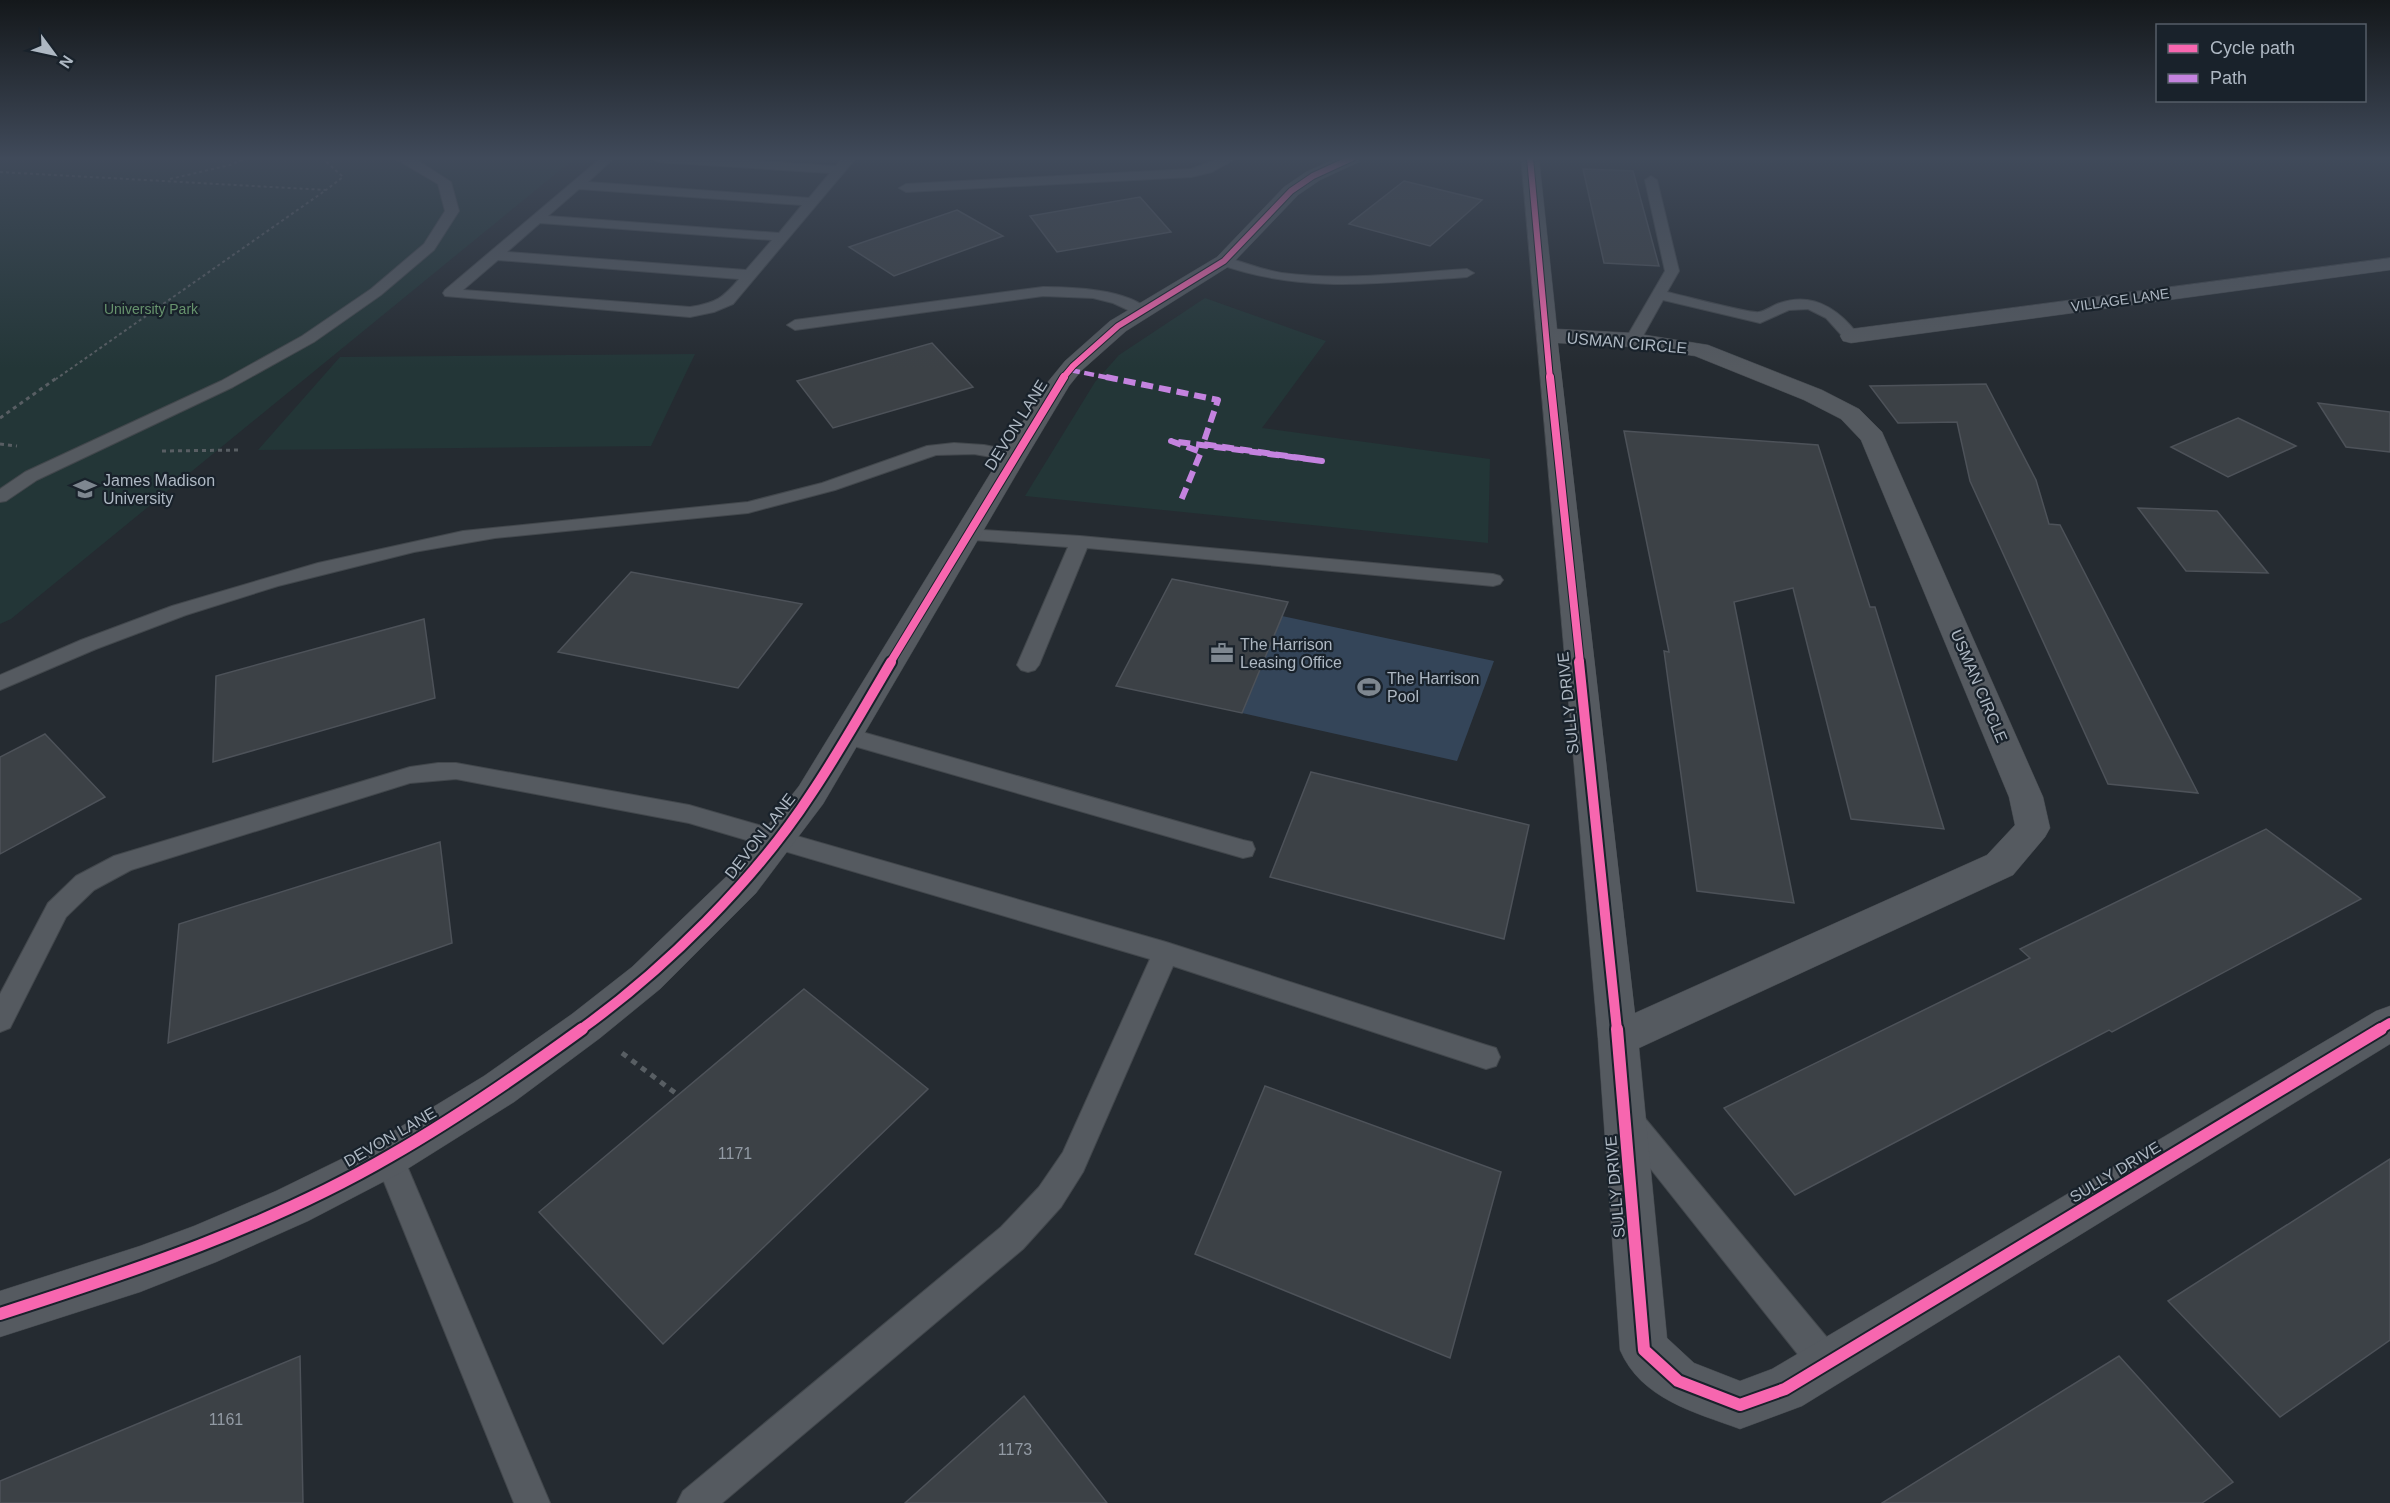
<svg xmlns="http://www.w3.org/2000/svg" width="2390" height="1503" viewBox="0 0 2390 1503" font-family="Arial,sans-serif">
<rect width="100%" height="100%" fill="#252b31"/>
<!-- green -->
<g fill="#233637">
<path d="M0,158H575L11,619L0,624Z"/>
<path d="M1205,298L1326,341L1262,428L1490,459L1488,543L1025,496L1095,382L1119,355Z"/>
<path d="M695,354L651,446L258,450L340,357Z"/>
</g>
<!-- water -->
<path fill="#344559" d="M1282,616L1494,661L1457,761L1242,713Z"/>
<!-- building -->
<g fill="#3c4146" stroke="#4d5259" stroke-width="1.5">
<path d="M1583,169L1633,171L1659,266L1604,263Z"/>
<path d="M1404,181L1482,200L1430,246L1349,224Z"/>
<path d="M1140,197L1171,232L1057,252L1030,216Z"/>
<path d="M957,210L1003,236L894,276L849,247Z"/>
<path d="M932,343L973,387L833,428L797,381Z"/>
<path d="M1986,384L2036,480L2049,524L2060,525L2198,793L2108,784L1970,481L1957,422L1898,423L1870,386Z"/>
<path d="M2318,403L2390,412V452L2346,447Z"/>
<path d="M2238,418L2296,446L2228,477L2171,447Z"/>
<path d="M1624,431L1818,445L1870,607H1875L1944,829L1851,819L1793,588L1734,602L1794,903L1697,891L1664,651L1669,652Z"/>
<path d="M2138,508L2217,511L2268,573L2186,571Z"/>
<path d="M631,572L802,604L738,688L558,652Z"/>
<path d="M1172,579L1288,602L1242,713L1116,686Z"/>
<path d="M424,619L435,698L213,762L216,676Z"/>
<path d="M45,734L105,797L0,854V757Z"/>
<path d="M1311,772L1529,825L1504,939L1270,877Z"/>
<path d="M2266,829L2361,899L2112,1032L2109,1030L1795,1195L1724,1108L2030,958L2020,949Z"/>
<path d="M440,842L452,943L168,1043L179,924Z"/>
<path d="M804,989L928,1089L663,1344L539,1212Z"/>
<path d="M1265,1086L1501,1172L1450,1358L1195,1254Z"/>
<path d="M2390,1159V1340L2280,1417L2168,1301Z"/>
<path d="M300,1356L303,1503H0V1481Z"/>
<path d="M2119,1356L2233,1482L2202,1503H1882Z"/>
<path d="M1024,1396L1107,1503H905Z"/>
</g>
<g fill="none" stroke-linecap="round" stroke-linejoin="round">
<!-- lane casing -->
<g stroke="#42474c" stroke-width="2">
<g id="lane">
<path d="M394,158H414L451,182L459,211L434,250L381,295L314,342L233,387L37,480L6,501L0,502V489L25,472L221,381L302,336L371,289L424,244L445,211L438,184Z"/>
<path d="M601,158H614L588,182L809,198L830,173L658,162L652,158H713L836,166L843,158H856L733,304L714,312L690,317L445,296L443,293L445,290ZM579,189L802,205L779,233L548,216ZM540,223L772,240L746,270L507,252ZM498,260L739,279C723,298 716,303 690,307L463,290Z"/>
<path d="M1221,158H1237L1212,172L1191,177L906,192L899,188L906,184L1191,169Z"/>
<path d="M1651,176L1657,180L1679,271L1667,292C1681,295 1751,314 1759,312C1766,311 1773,305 1780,303C1812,292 1837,308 1857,333L1859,336L1857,339H1845L1826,318L1808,309L1789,310L1760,323L1663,300L1639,343H1627L1625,340L1665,271L1645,180Z"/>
<path d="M1224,257C1244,262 1262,270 1282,273C1343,281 1406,273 1467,269L1474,273L1467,277C1381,283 1302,294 1219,264L1217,261L1219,258Z"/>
<path d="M1043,287C1070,287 1130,289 1149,311L1141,316L1113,303L1093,298L1043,296L795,330L787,325L795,320Z"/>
<path d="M954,443L984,445L1020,452L1023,456L1020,460L1014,461L974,454L936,455L835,490L748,513L495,538L414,552L278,586L186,615L96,649L0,690V675L81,640L172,606L318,563L463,531L748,502L822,483L927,446Z"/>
<path d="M967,529L1080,536L1493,574L1500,576L1503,580L1500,584L1493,586L1087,548L1039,665L1035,670L1028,672L1021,670L1017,665L1068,547L960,539L958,535L960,531Z"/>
<path d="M848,728L1243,840L1252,842L1255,849L1252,856L1243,858L840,742L837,736L840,730Z"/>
<path d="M438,763H456L689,805L1166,942L1486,1045L1496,1048L1500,1057L1496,1066L1486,1069L1173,966L1083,1172L1061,1207L1023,1249L722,1503H677L683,1491L1001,1227L1039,1187L1063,1152L1150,959L689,823L456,779L410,783L131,870L94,890L66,917L10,1028L0,1032V994L48,903L76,876L114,856L410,767Z"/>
<path d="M1629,1107L1639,1111L1839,1352L1843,1364L1839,1376L1827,1380L1815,1376L1619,1129L1615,1120L1619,1111Z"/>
<path d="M389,1143L399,1147L550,1503H514L374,1157L379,1147Z"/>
</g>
</g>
<!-- street casing -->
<g stroke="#42474c" stroke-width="1">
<g id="street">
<path d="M1337,158H1361L1359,162L1320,180L1298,195L1231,265L1126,331L1081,371L1069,386L1027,456L823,804L756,893L660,989L600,1038L514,1102L404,1171L308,1221L216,1262L140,1292L0,1337V1291L140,1246L194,1226L276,1191L374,1143L484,1076L572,1014L632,967L730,873L799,786L1001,456L1047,383L1065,361L1110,321L1217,257L1284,187L1306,172Z"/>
<path d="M1521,158H1539L1557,329L1633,333L1708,345L1822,390L1859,409L1882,432L2043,797L2050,828L2045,837L2013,875L1639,1048L1667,1338L1694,1363L1740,1381L1772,1369L2376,1011L2390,1006V1044L1802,1406L1740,1429C1694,1412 1641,1399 1620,1350L1598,1039ZM1558,343L1633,347L1695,356L1804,400L1841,419L1861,440L2009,797L2015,825L1987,855L1635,1013Z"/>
<path d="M2390,258V270L1851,343L1843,341L1840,336L1843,331L1851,329Z"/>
</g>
</g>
<!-- path-far2 -->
<g stroke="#585e63" stroke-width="2" stroke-dasharray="3 3" stroke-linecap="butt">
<path d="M77,158H133"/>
<path d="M322,158L343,177L326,190"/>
<path d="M0,172L326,190L56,379"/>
<path d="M170,179L230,165L247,158"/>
</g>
<!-- path-far1 -->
<g stroke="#585e63" stroke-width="3" stroke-dasharray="4 4" stroke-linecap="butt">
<path d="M0,418L58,377"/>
<path d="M0,444L17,446"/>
<path d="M162,451L240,450"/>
</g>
<!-- path -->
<path stroke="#585e63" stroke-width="5" stroke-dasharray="6 6" stroke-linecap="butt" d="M622,1053L678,1095"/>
<!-- lane -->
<use href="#lane" fill="#555a60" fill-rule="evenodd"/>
<!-- street -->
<use href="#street" fill="#555a60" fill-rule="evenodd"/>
<!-- quiet-far1 -->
<path stroke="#c483df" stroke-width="4.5" stroke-dasharray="10 4.5" stroke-linecap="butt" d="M1070,370L1114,379"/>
<!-- quiet -->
<path stroke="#c483df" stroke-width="6" stroke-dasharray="12 6" stroke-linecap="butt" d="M1106,377L1218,400L1203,444L1322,461L1171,441L1201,452L1180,503"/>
<!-- cycleway-far3 casing -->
<g stroke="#19222b" stroke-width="8">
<g id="cycleway-far3">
<path d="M1530,158L1550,379"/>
<path d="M1062,379L1073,366L1118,326L1224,261L1291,191L1313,176L1352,158"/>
</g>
</g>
<!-- cycleway-far2 casing -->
<g stroke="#19222b" stroke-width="10">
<g id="cycleway-far2">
<path d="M1550,377L1580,663"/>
<path d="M890,663L1064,377"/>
</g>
</g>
<!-- cycleway-far1 casing -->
<g stroke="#19222b" stroke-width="14">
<g id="cycleway-far1">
<path d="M1579,662L1617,1030"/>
<path d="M580,1030C664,970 755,880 811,794C840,751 865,706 891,662"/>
<path d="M2378,1030L2390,1023"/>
</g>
</g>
<!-- cycleway casing -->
<g stroke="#19222b" stroke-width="16">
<g id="cycleway">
<path d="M1617,1029L1644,1350L1678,1381L1740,1405L1785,1389L2381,1029"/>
<path d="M0,1314C134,1271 268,1227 390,1156C457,1118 520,1074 582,1029"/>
</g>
</g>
<!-- cycleway-far3 -->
<use href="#cycleway-far3" stroke="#f766af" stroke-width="6"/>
<!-- cycleway-far2 -->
<use href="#cycleway-far2" stroke="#f766af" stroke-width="8"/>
<!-- cycleway-far1 -->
<use href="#cycleway-far1" stroke="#f766af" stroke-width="10"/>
<!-- cycleway -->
<use href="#cycleway" stroke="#f766af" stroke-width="12"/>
</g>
<!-- sky -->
<linearGradient id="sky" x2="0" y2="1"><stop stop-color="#14181b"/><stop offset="0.43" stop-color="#404a5a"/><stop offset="1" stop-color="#404a5a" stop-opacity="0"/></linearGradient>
<rect width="2390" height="368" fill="url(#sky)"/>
<!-- icons -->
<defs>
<g id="university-bare" transform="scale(1.8)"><path d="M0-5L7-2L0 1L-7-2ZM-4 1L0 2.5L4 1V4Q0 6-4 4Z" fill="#7e8790" stroke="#19222b" stroke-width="2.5" paint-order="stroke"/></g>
<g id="office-bare" transform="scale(1.8)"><path d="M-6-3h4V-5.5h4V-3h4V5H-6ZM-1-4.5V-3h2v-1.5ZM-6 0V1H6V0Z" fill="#7e8790" stroke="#19222b" stroke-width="2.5" paint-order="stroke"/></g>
<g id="stadium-bare" transform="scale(1.8)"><path d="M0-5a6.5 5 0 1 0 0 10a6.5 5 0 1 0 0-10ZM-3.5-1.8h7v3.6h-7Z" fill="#7e8790" stroke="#19222b" stroke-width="2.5" paint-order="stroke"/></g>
</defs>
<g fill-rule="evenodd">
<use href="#university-bare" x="85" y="489"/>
<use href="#office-bare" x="1222" y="653"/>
<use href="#stadium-bare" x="1369" y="687"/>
</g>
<g text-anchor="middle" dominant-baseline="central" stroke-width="4.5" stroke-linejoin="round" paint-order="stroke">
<!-- far-street labels -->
<g font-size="14" fill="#aeb8c3" stroke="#19222b">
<text transform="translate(2120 300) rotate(-8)">VILLAGE LANE</text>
</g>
<!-- far-park labels -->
<g font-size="14" fill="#67936d" stroke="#19222b">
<text x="151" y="309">University Park</text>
</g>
<!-- street labels -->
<g font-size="16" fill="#aeb8c3" stroke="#19222b">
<text transform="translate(1627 343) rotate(5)">USMAN CIRCLE</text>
<text transform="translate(1016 425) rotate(-58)">DEVON LANE</text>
<text transform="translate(1979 686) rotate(67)">USMAN CIRCLE</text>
<text transform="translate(1568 703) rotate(-96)">SULLY DRIVE</text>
<text transform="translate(760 836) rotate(-52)">DEVON LANE</text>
<text transform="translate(390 1137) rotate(-30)">DEVON LANE</text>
<text transform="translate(2115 1172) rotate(-31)">SULLY DRIVE</text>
<text transform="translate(1615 1187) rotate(-95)">SULLY DRIVE</text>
</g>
<!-- poi labels -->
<g font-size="16" fill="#aeb8c3" stroke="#19222b" text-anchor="start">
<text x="103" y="480">James Madison<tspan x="103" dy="18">University</tspan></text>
<text x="1240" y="644">The Harrison<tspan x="1240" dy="18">Leasing Office</tspan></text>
<text x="1387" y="678">The Harrison<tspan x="1387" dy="18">Pool</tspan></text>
</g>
<!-- near-number labels -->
<g font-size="16" fill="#929aa4">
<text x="735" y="1153">1171</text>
<text x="226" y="1419">1161</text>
<text x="1015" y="1449">1173</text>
</g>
</g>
<!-- legend -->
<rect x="2156" y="24" width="210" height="78" fill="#19222b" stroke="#555e68" stroke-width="1.5"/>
<rect x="2168" y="44" width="30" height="9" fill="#f766af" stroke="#555e68" stroke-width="1.5"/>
<text x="2210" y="54" font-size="18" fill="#aeb8c3">Cycle path</text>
<rect x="2168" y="74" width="30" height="9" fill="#c483df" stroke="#555e68" stroke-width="1.5"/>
<text x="2210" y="84" font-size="18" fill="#aeb8c3">Path</text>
<!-- north arrow -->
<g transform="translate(54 54) rotate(123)" stroke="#19222b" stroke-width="4.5" paint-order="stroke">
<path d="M0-4.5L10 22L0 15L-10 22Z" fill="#aeb8c3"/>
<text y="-9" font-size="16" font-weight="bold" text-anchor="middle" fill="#aeb8c3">N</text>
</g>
</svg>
